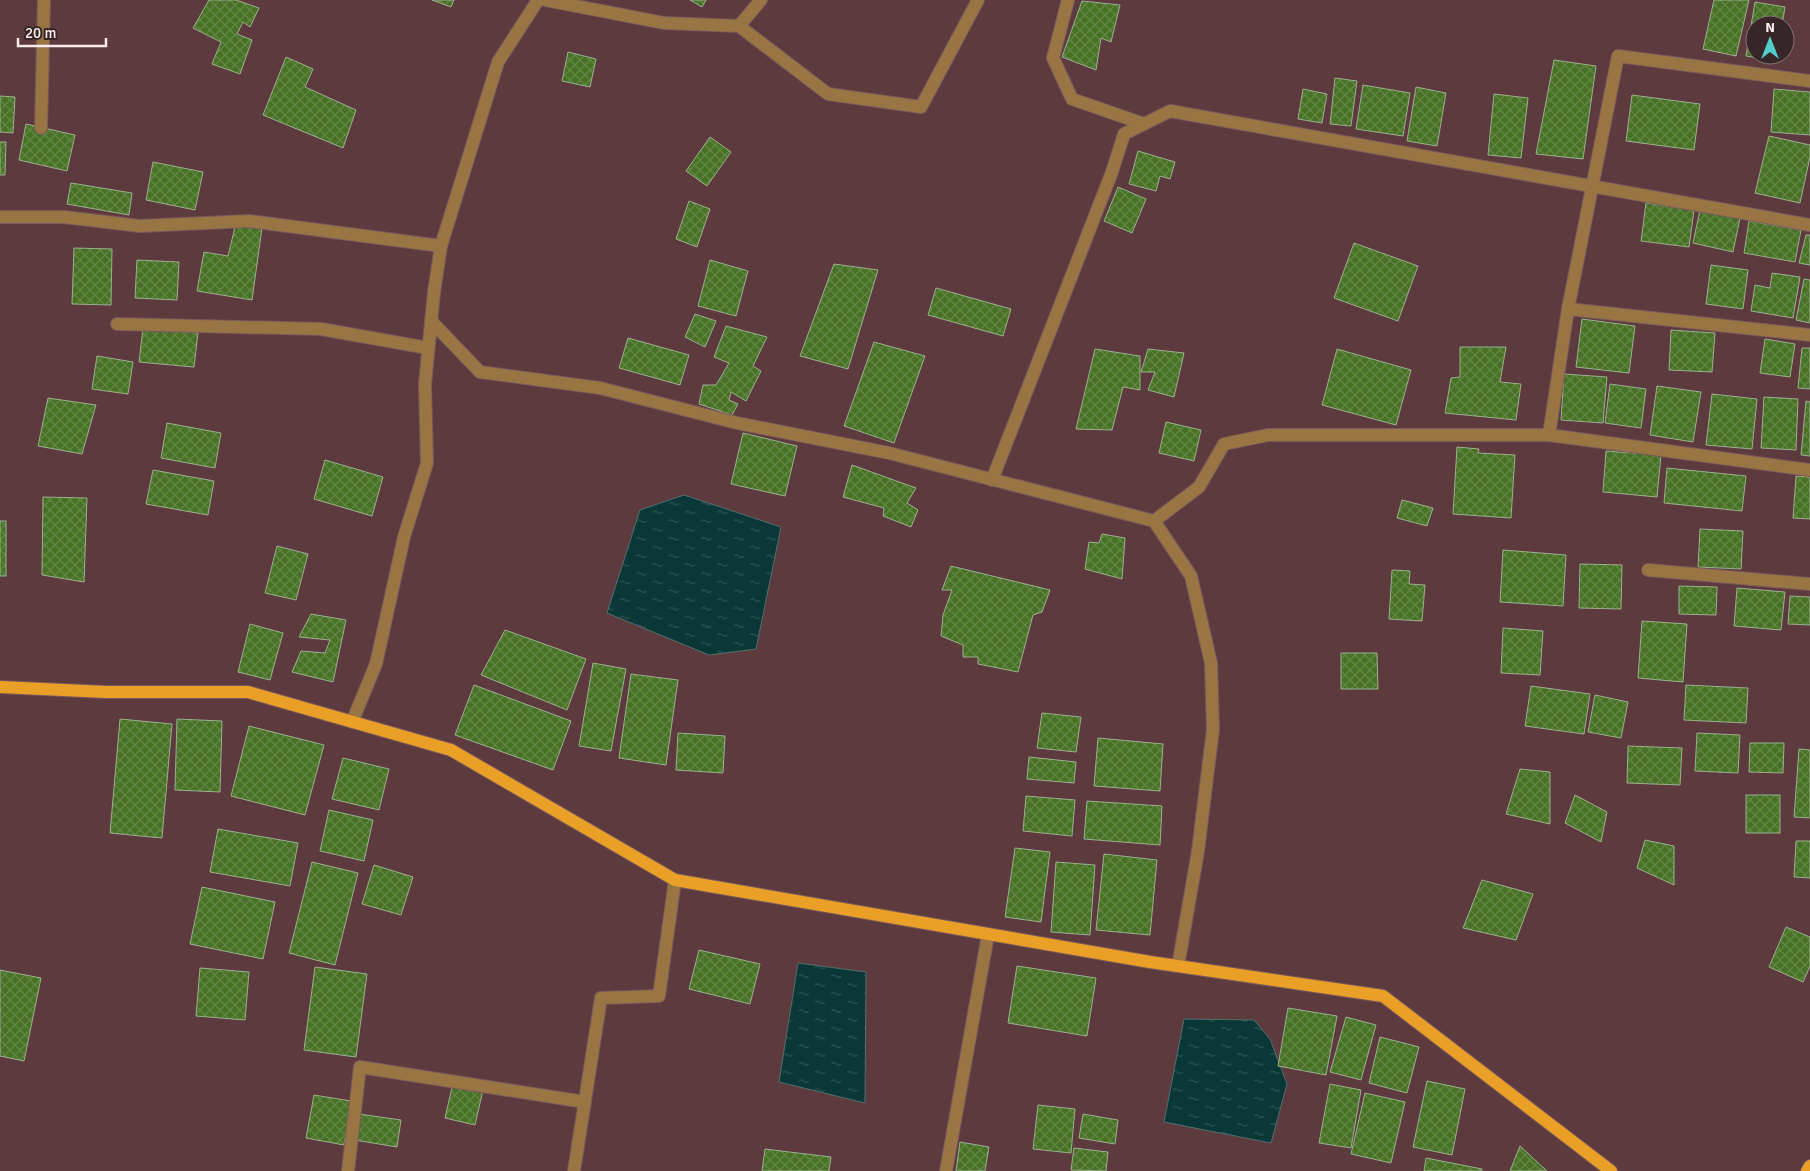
<svg xmlns="http://www.w3.org/2000/svg" width="1810" height="1171" viewBox="0 0 1810 1171" font-family="Signika,sans-serif">
<defs>
<pattern id="water-ripples" width="26" height="14" patternUnits="userSpaceOnUse" patternTransform="scale(1.25)"><rect width="26" height="14" fill="#0a3837"/><path d="M2 4q2-2 4 0t4 0M15 11q2-2 4 0t4 0" fill="none" stroke="#2f5554"/></pattern>
<pattern id="building-cross-hatch" width="8" height="8" patternUnits="userSpaceOnUse" patternTransform="scale(1.25)"><rect width="8" height="8" fill="#477225"/><path d="M0 0l8 8M0 8l8-8" fill="none" stroke="#638645"/></pattern>
</defs>
<rect width="100%" height="100%" fill="#5d3a3d"/>
<!-- water -->
<g fill="url(#water-ripples)" stroke="#536e6d">
<path d="M684,495L781,527L756,649L709,655L607,613L640,510Z"/>
<path d="M798,963L866,972L865,1103L779,1082Z"/>
<path d="M1184,1019L1254,1020L1270,1039L1287,1084L1271,1143L1164,1122Z"/>
</g>
<!-- building -->
<g fill="url(#building-cross-hatch)" stroke="#9cb090">
<path d="M209,0H236L259,8L250,27L243,22L237,34L252,40L240,74L212,64L221,42L193,28Z"/>
<path d="M432,0H454L451,7Z"/>
<path d="M690,0H706L702,7Z"/>
<path d="M1714,0H1749L1736,56L1703,49Z"/>
<path d="M1082,1L1120,5L1111,42L1101,38L1096,70L1062,57Z"/>
<path d="M1755,2L1785,7L1782,25H1755V55H1777L1776,61L1746,56Z"/>
<path d="M568,52L596,59L590,87L562,81Z"/>
<path d="M286,57L313,69L305,87L356,110L343,148L263,115Z"/>
<path d="M1554,60L1596,66L1583,159L1536,154Z"/>
<path d="M1335,78L1357,81L1351,126L1330,124Z"/>
<path d="M1363,85L1410,93L1403,136L1356,129Z"/>
<path d="M1416,87L1446,93L1437,146L1407,141Z"/>
<path d="M1303,89L1327,94L1322,123L1298,119Z"/>
<path d="M1774,89L1810,92V135L1771,132Z"/>
<path d="M1494,94L1528,98L1521,158L1488,155Z"/>
<path d="M1632,95L1700,104L1694,150L1626,141Z"/>
<path d="M0,96L15,97L13,133L0,132Z"/>
<path d="M26,124L75,135L67,171L19,160Z"/>
<path d="M1769,136L1810,145V157L1800,203L1755,193Z"/>
<path d="M710,137L731,152L707,186L686,171Z"/>
<path d="M0,142H6L5,175H0Z"/>
<path d="M1138,151L1175,162L1170,179L1160,176L1156,191L1129,184Z"/>
<path d="M153,162L203,172L195,210L146,200Z"/>
<path d="M71,183L132,193L129,215L67,204Z"/>
<path d="M1118,187L1146,199L1132,233L1104,221Z"/>
<path d="M689,201L710,209L697,247L676,239Z"/>
<path d="M1646,203L1694,210L1689,247L1641,241Z"/>
<path d="M1700,210L1740,218L1733,252L1693,243Z"/>
<path d="M1749,221L1801,230L1795,262L1744,253Z"/>
<path d="M236,223L262,228L252,300L197,291L204,252L228,256Z"/>
<path d="M1806,235H1810V265L1799,263Z"/>
<path d="M1354,243L1418,266L1398,321L1334,298Z"/>
<path d="M74,248L112,249L111,305L72,304Z"/>
<path d="M137,260L179,262L177,300L135,298Z"/>
<path d="M710,260L748,271L736,316L698,306Z"/>
<path d="M834,264L878,270L848,369L800,356Z"/>
<path d="M1711,265L1748,270L1743,309L1706,304Z"/>
<path d="M1772,273L1800,277L1793,318L1751,311L1755,285L1770,288Z"/>
<path d="M1804,279L1810,280V323L1796,320Z"/>
<path d="M936,288L1011,309L1003,336L928,315Z"/>
<path d="M695,314L716,321L705,347L685,337Z"/>
<path d="M1582,319L1635,326L1629,373L1576,367Z"/>
<path d="M726,326L767,337L753,366L761,371L746,401L731,392L729,400L738,404L732,415L699,404L703,385H716L729,363L714,357Z"/>
<path d="M143,328L198,333L194,367L139,362Z"/>
<path d="M1671,330L1715,333L1712,372L1669,370Z"/>
<path d="M628,338L689,355L680,385L619,368Z"/>
<path d="M1765,339L1795,344L1790,377L1760,373Z"/>
<path d="M874,342L925,356L894,443L844,426Z"/>
<path d="M1460,347H1506L1500,382L1521,384L1516,420L1445,413L1451,378L1460,377Z"/>
<path d="M1802,348H1810V389L1798,388Z"/>
<path d="M1095,349L1140,356V390L1123,387L1112,430L1076,429Z"/>
<path d="M1148,349L1184,353L1174,397L1148,390L1155,372H1141Z"/>
<path d="M1337,349L1411,370L1396,425L1322,405Z"/>
<path d="M97,356L133,362L128,394L92,389Z"/>
<path d="M1564,374L1607,377L1603,423L1561,420Z"/>
<path d="M1610,384L1646,389L1641,428L1605,423Z"/>
<path d="M1657,386L1701,392L1693,442L1650,435Z"/>
<path d="M1712,394L1757,399L1752,449L1706,445Z"/>
<path d="M1764,397L1798,399L1796,450L1761,448Z"/>
<path d="M48,398L96,405L82,454L38,446Z"/>
<path d="M1806,401L1810,402V456L1801,455Z"/>
<path d="M1166,422L1201,430L1194,461L1159,453Z"/>
<path d="M167,423L221,433L215,468L161,458Z"/>
<path d="M743,433L797,446L785,496L731,484Z"/>
<path d="M1457,447L1479,449L1478,453L1515,455L1511,518L1453,514Z"/>
<path d="M1606,451L1661,455L1657,497L1603,492Z"/>
<path d="M325,460L383,477L372,516L314,499Z"/>
<path d="M852,465L916,488L907,503L918,510L911,527L883,516L884,508L843,497Z"/>
<path d="M1667,468L1746,476L1742,511L1664,503Z"/>
<path d="M153,470L214,481L208,515L146,504Z"/>
<path d="M1796,476L1810,477V519L1793,518Z"/>
<path d="M43,497L87,498L84,582L42,575Z"/>
<path d="M1402,500L1433,508L1427,526L1397,518Z"/>
<rect x="0" y="521" width="6" height="55"/>
<path d="M1700,529L1743,531L1741,569L1698,567Z"/>
<path d="M1102,534L1125,538L1122,579L1085,569L1089,542L1099,543Z"/>
<path d="M277,546L308,554L296,600L265,593Z"/>
<path d="M1503,550L1566,555L1563,606L1500,602Z"/>
<path d="M1580,564L1622,565L1621,609L1579,608Z"/>
<path d="M951,566L1050,590L1042,612L1033,615L1018,672L978,664V657H963V645L941,636L943,615L952,590H942Z"/>
<path d="M1392,570L1410,571L1409,584L1425,585L1422,621L1389,619Z"/>
<path d="M1679,586L1717,587L1716,615L1679,614Z"/>
<path d="M1737,588L1785,592L1781,630L1734,626Z"/>
<path d="M1790,596L1810,597V625L1788,624Z"/>
<path d="M311,614L346,620L333,682L292,672L301,651L325,653L330,640L299,637Z"/>
<path d="M1642,621L1687,624L1683,682L1638,678Z"/>
<path d="M250,624L283,633L270,680L238,672Z"/>
<path d="M1503,628L1543,631L1540,675L1501,673Z"/>
<path d="M505,630L586,659L567,710L481,675Z"/>
<path d="M1341,653H1377L1378,689H1341Z"/>
<path d="M593,663L626,669L611,751L579,746Z"/>
<path d="M631,674L678,680L666,765L619,758Z"/>
<path d="M474,685L571,721L553,770L455,735Z"/>
<path d="M1686,685L1748,688L1746,723L1684,720Z"/>
<path d="M1531,686L1590,694L1584,734L1525,726Z"/>
<path d="M1595,695L1628,702L1621,738L1588,732Z"/>
<path d="M1042,713L1081,717L1076,752L1037,748Z"/>
<path d="M120,719L172,724L162,838L110,833Z"/>
<path d="M177,719L222,721L220,792L175,790Z"/>
<path d="M249,726L324,745L305,815L231,796Z"/>
<path d="M678,733L725,736L723,773L676,770Z"/>
<path d="M1697,733L1740,735L1738,773L1695,771Z"/>
<path d="M1098,738L1163,744L1160,791L1094,786Z"/>
<path d="M1750,743H1784L1783,773L1749,772Z"/>
<path d="M1628,746L1682,748L1680,785L1627,783Z"/>
<path d="M1799,749L1810,750V818L1794,817Z"/>
<path d="M1029,757L1076,762L1074,783L1027,779Z"/>
<path d="M343,758L389,769L379,810L332,799Z"/>
<path d="M1520,769L1550,772V824L1506,814Z"/>
<path d="M1575,795L1607,812L1601,842L1565,823Z"/>
<rect x="1746" y="795" width="34" height="38"/>
<path d="M1026,796L1075,800L1072,836L1023,831Z"/>
<path d="M1087,801L1162,806L1160,845L1084,839Z"/>
<path d="M329,810L373,820L364,861L320,851Z"/>
<path d="M218,829L298,843L290,886L210,872Z"/>
<path d="M1645,840L1674,846V885L1637,868Z"/>
<path d="M1796,841H1810V878L1794,877Z"/>
<path d="M1015,848L1050,852L1041,922L1005,917Z"/>
<path d="M1104,854L1157,860L1150,935L1096,930Z"/>
<path d="M312,862L358,873L335,965L289,953Z"/>
<path d="M1056,862L1095,865L1090,935L1051,932Z"/>
<path d="M374,865L413,877L401,915L362,904Z"/>
<path d="M1482,880L1533,894L1516,940L1463,928Z"/>
<path d="M202,887L275,902L263,959L190,944Z"/>
<path d="M1786,927L1810,937V966L1803,982L1769,967Z"/>
<path d="M699,950L760,964L750,1004L689,989Z"/>
<path d="M1017,966L1096,978L1087,1036L1008,1023Z"/>
<path d="M315,967L367,974L356,1057L304,1050Z"/>
<path d="M200,968L249,972L245,1020L196,1016Z"/>
<path d="M0,970L41,978L24,1061L0,1056Z"/>
<path d="M1288,1008L1337,1016L1326,1075L1278,1066Z"/>
<path d="M1346,1017L1376,1025L1361,1080L1330,1072Z"/>
<path d="M1380,1037L1419,1047L1407,1093L1369,1083Z"/>
<path d="M1427,1081L1465,1089L1452,1155L1413,1147Z"/>
<path d="M453,1083L483,1090L475,1125L445,1118Z"/>
<path d="M1330,1084L1361,1090L1351,1148L1319,1143Z"/>
<path d="M1365,1093L1405,1102L1391,1163L1351,1154Z"/>
<path d="M314,1095L351,1101L344,1145L306,1138Z"/>
<path d="M1038,1105L1075,1109L1071,1153L1033,1149Z"/>
<path d="M359,1114L401,1120L397,1147L355,1140Z"/>
<path d="M1083,1114L1118,1120L1115,1144L1079,1138Z"/>
<path d="M960,1142L989,1147L985,1171H956Z"/>
<path d="M1520,1146L1547,1171H1510Z"/>
<path d="M1074,1148L1108,1152L1106,1171L1071,1170Z"/>
<path d="M765,1149L831,1157L829,1171H762Z"/>
<path d="M1426,1158L1482,1169V1171H1424Z"/>
</g>
<g fill="none" stroke-linecap="round" stroke-linejoin="round">
<!-- minor casing -->
<g stroke="#7a5a5c" stroke-width="14">
<g id="minor">
<path d="M545,0L664,23L739,26L761,0"/>
<path d="M1068,0L1053,58L1072,99L1144,124"/>
<path d="M739,26L828,94L921,107L978,0"/>
<path d="M41,128L44,0"/>
<path d="M0,217H64L140,226L249,221L441,246"/>
<path d="M1568,309L1810,335"/>
<path d="M431,321L480,372L600,388L737,423L889,453L1154,521L1191,576L1211,663L1213,729L1198,851L1178,966"/>
<path d="M117,324L321,329L428,348"/>
<path d="M1549,435L1568,309L1618,56L1810,81"/>
<path d="M992,480L1112,172L1124,134L1170,111L1810,225"/>
<path d="M1154,521L1199,487L1224,444L1268,435H1549L1810,470"/>
<path d="M1648,570L1810,584"/>
<path d="M352,722L376,664L404,537L427,463L425,384L434,292L441,246L498,62L538,0"/>
<path d="M348,1171L360,1067L585,1102"/>
<path d="M574,1171L601,998L659,996L675,880"/>
<path d="M946,1171L988,935"/>
</g>
</g>
<!-- major casing -->
<g stroke="#7a5a5c" stroke-width="14">
<g id="major">
<path d="M0,687L106,692H248L451,750L675,880L1150,962L1383,996L1611,1171"/>
<path d="M1807,1171L1810,1166"/>
</g>
</g>
<!-- minor -->
<use href="#minor" stroke="#997544" stroke-width="12"/>
<!-- major -->
<use href="#major" stroke="#eaa026" stroke-width="12"/>
</g>
<!-- north arrow -->
<g transform="translate(1770 40)"><circle r="24" fill="#372627" stroke="#877576"/>
<path d="M0-4L9 19L0 12L-9 19Z" fill="#53cdcb"/>
<text y="-8" font-size="14" font-weight="bold" text-anchor="middle" fill="#feebec">N</text>
</g>
<!-- scale -->
<path d="M18 38v8h88v-8" fill="none" stroke="#feebec" stroke-width="2.5"/>
<text x="25" y="38" font-size="15" fill="#feebec" stroke="#372627" stroke-width="4" paint-order="stroke">20 m</text>
</svg>
